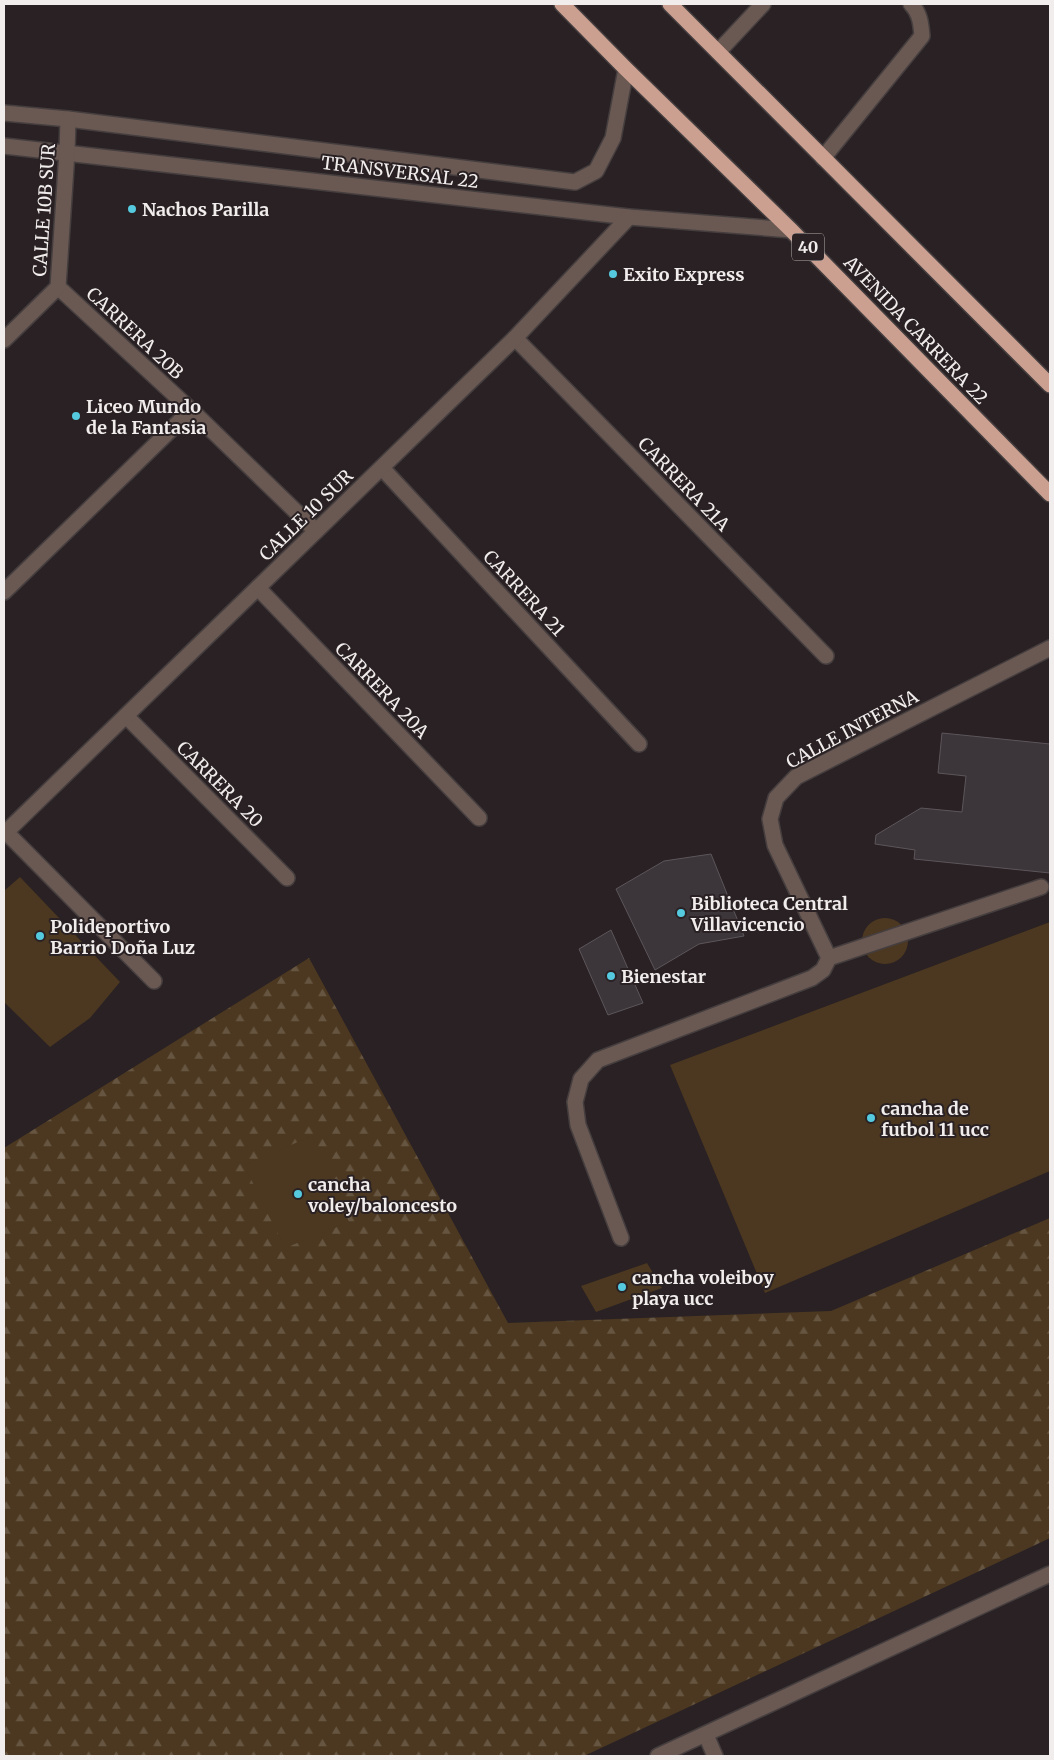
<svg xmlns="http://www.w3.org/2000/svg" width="1054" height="1760" viewBox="0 0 1054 1760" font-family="Merriweather,serif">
<defs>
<pattern id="forest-firs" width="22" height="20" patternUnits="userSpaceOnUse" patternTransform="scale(1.25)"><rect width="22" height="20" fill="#4c3820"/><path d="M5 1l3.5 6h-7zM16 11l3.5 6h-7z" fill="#665541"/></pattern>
</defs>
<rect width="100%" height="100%" fill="#292123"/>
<!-- forest -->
<path fill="url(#forest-firs)" d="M309,958L508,1323L831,1311L1050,1218V1538L584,1756H4V1148Z"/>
<!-- park -->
<g fill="#4c3820">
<path d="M20,877L120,982L90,1018L50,1047L4,1002V891Z"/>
<circle cx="885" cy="941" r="23"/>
<path d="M1050,922V1171L765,1293L670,1065Z"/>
<path d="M312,1136L349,1222L285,1248L244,1165Z"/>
<path d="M647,1263L662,1288L596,1312L581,1286Z"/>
</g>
<!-- building -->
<g fill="#3c353a" stroke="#5c555a">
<path d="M942,733L1050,744V873L914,859L915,850L875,844L876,835L921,808L962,812L966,776L938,773Z"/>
<path d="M711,854L744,936L699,944L655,970L616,889L664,861Z"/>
<path d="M611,930L643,1003L608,1015L579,949Z"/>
</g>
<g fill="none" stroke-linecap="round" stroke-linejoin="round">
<!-- minor casing -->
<g stroke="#453e3f" stroke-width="18">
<g id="minor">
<path d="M718,52L763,4"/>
<path d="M4,113L68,119L575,182L596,171L613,138L626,69"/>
<path d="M4,146L629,217L791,230"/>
<path d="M823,158L922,36C921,24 920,13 911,4"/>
<path d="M58,287L191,410L316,531"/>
<path d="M515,338L826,656"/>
<path d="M4,340L58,287L67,152L68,119"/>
<path d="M382,468L639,744"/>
<path d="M258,588L479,818"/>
<path d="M4,592L191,410"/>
<path d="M126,716L287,878"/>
<path d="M6,832L154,981"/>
<path d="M4,834L515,338L629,217"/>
<path d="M829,958L775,845L770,819L776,798L796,777L1050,648"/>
<path d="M621,1238L578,1125L575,1102L581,1079L598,1060L812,978L823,970L829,958L1041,887"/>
<path d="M706,1735L715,1756"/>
<path d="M658,1756L1050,1574"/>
</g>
</g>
<!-- highway casing -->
<g stroke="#453e3f" stroke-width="18">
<g id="highway">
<path d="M562,4L626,69L791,230L1050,494"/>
<path d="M670,4L1050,385"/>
</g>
</g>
<!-- minor -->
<use href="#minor" stroke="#6a5852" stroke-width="15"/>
<!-- highway -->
<use href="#highway" stroke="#cba091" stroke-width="15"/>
</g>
<!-- markers -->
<g fill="#55cadf" stroke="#292123" stroke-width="2">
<circle cx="132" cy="209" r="5"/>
<circle cx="613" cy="274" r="5"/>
<circle cx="76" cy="416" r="5"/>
<circle cx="681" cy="913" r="5"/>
<circle cx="40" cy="936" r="5"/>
<circle cx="611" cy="976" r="5"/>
<circle cx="871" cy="1118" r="5"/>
<circle cx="298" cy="1194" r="5"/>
<circle cx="622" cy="1287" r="5"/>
</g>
<g text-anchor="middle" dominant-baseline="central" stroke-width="4" stroke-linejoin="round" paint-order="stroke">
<!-- shield labels -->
<rect fill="#292123" stroke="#b6b0b0" stroke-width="1" x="792" y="233.5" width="32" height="27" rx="4"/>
<g font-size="16" font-weight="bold" fill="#f2eded">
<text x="808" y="247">40</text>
</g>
<!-- street labels -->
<g font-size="18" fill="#f2eded" stroke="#292123">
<text transform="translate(400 172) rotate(7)">TRANSVERSAL 22</text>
<text transform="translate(44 210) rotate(-86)">CALLE 10B SUR</text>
<text transform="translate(916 330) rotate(46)">AVENIDA CARRERA 22</text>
<text transform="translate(135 333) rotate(43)">CARRERA 20B</text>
<text transform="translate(684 484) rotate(46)">CARRERA 21A</text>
<text transform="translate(306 515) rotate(-44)">CALLE 10 SUR</text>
<text transform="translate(524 593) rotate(47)">CARRERA 21</text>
<text transform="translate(382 690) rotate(46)">CARRERA 20A</text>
<text transform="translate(852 729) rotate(-28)">CALLE INTERNA</text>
<text transform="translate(220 784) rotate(45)">CARRERA 20</text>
</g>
<!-- poi labels -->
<g font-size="18" font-weight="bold" fill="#f2eded" stroke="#292123" text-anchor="start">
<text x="142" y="209">Nachos Parilla</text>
<text x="623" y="274">Exito Express</text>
<text x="86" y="406">Liceo Mundo<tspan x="86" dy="21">de la Fantasia</tspan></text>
<text x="691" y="903">Biblioteca Central<tspan x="691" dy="21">Villavicencio</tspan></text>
<text x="50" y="926">Polideportivo<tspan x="50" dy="21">Barrio Doña Luz</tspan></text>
<text x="621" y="976">Bienestar</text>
<text x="881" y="1108">cancha de<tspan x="881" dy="21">futbol 11 ucc</tspan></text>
<text x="308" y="1184">cancha<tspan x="308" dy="21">voley/baloncesto</tspan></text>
<text x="632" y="1277">cancha voleiboy<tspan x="632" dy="21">playa ucc</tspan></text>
</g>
</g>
<!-- border -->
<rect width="1054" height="1760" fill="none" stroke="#f2eded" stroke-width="10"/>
</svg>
